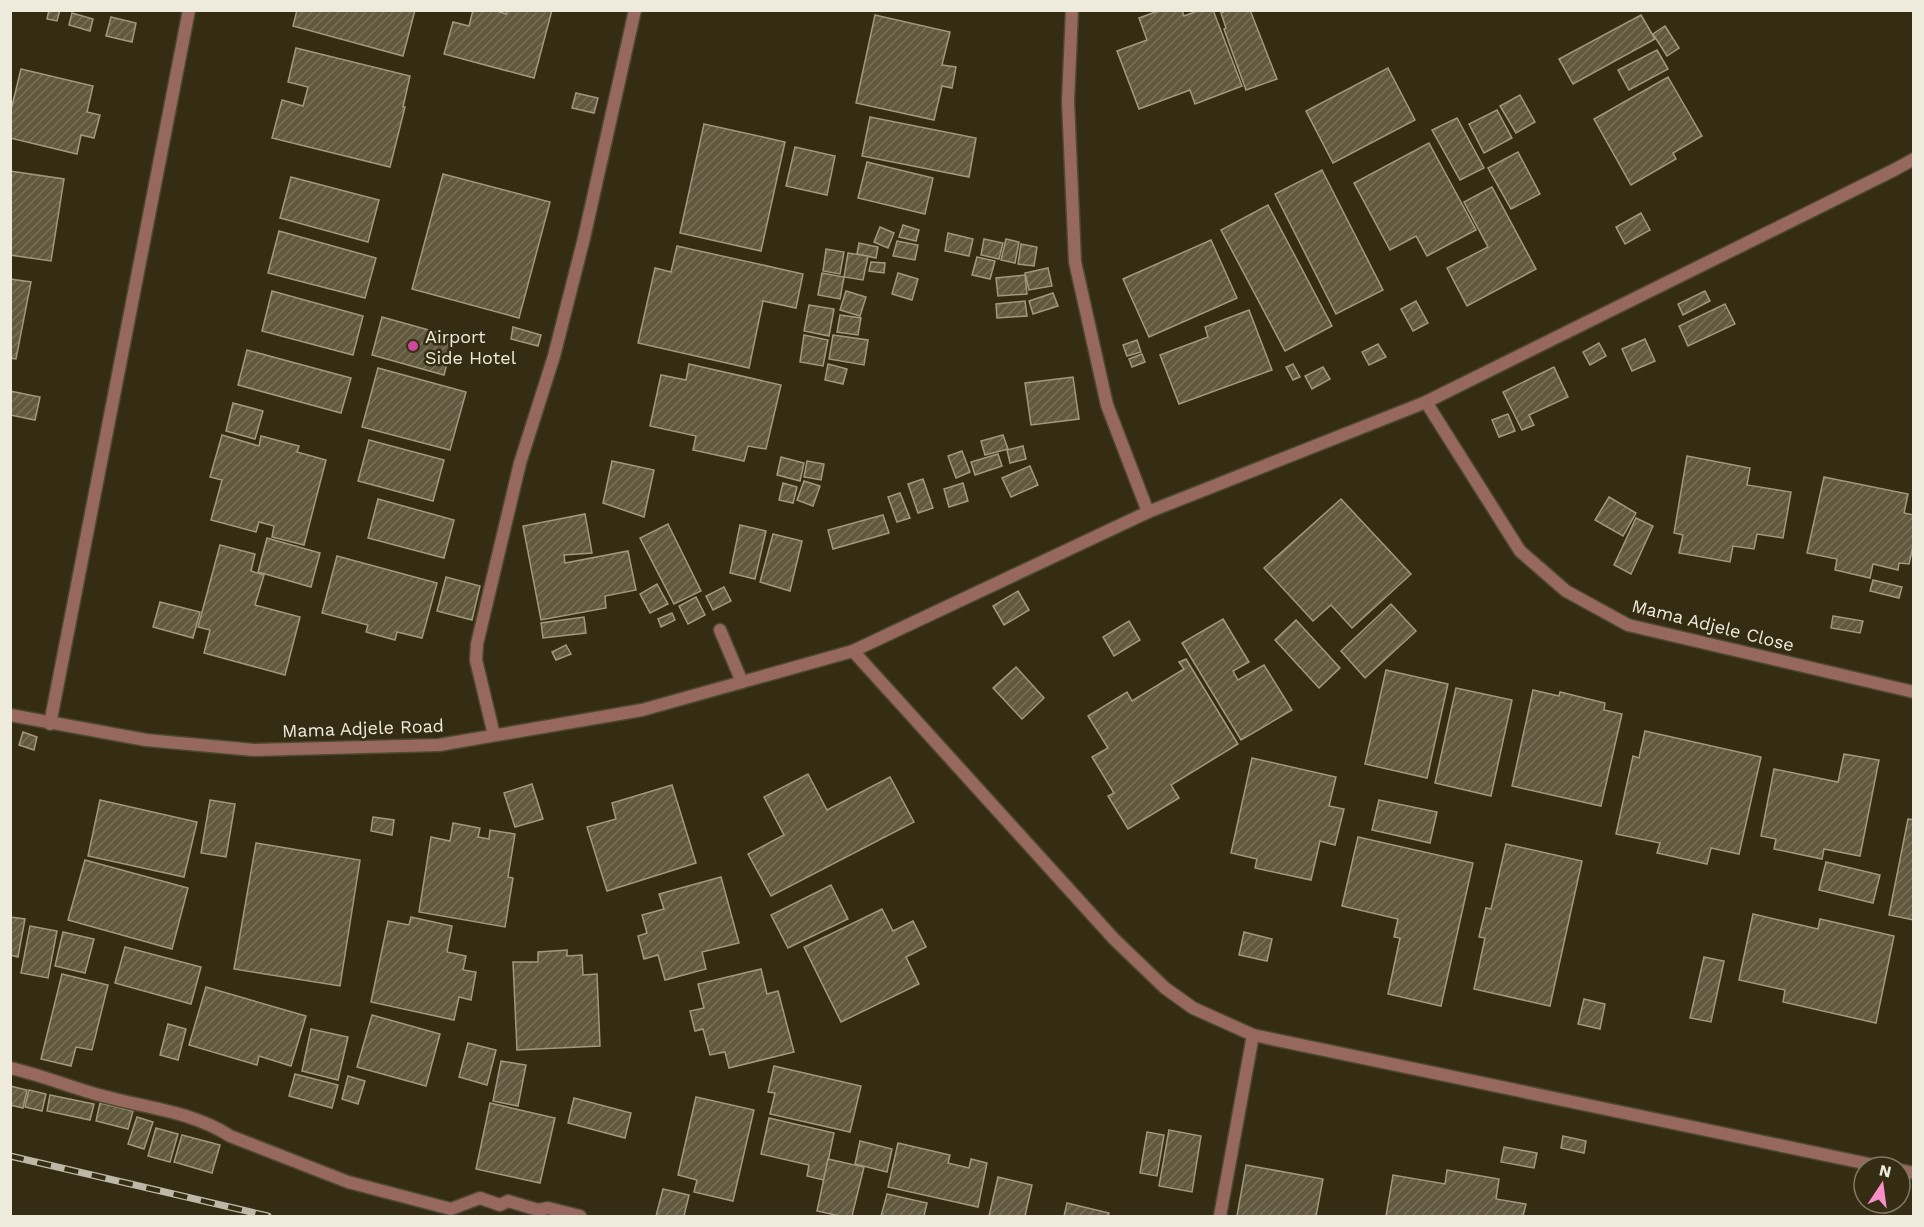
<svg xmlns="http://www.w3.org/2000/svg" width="1924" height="1227" viewBox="0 0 1924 1227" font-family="'Work Sans',sans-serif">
<defs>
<pattern id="building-hatch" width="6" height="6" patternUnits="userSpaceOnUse" patternTransform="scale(1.5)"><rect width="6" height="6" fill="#61593f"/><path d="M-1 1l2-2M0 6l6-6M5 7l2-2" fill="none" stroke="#78715a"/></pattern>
</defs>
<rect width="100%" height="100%" fill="#342d14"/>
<!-- building -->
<g fill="url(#building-hatch)" stroke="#a2997d" stroke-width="1.5">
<path d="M49,10H60L57,21L47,19Z"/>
<path d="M297,10H415L403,56L293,26Z"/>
<path d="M473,10H494L506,14L507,10H552L534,78L444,54L453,22L469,26Z"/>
<path d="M1161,10H1182L1184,16L1200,10H1213L1242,86L1195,104L1190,90L1139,109L1117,51L1147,40L1139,18Z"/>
<path d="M1228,10H1250L1277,79L1246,90L1224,29L1226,28L1221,13Z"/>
<path d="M72,13L93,19L90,31L69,25Z"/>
<path d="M875,15L950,32L942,65L956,67L952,88L942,86L934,120L856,103Z"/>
<path d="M1641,15L1655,39L1573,84L1559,59Z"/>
<path d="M111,17L136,23L132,42L106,36Z"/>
<path d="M1665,26L1679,48L1667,56L1653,34Z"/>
<path d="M296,48L410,76L403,107H405L390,167L272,138L282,100L303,106L308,87L288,82Z"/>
<path d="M1657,50L1668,69L1629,90L1618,70Z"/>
<path d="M1388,68L1415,120L1333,163L1306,111Z"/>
<path d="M21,69L93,86L87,112L100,115L94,138L81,135L77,154L10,138V114Z"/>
<path d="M1668,77L1702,136L1673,153L1676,159L1631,185L1594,119Z"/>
<path d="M576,93L598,98L594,113L572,108Z"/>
<path d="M1520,95L1535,122L1516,133L1500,106Z"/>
<path d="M1497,110L1512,138L1484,153L1469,124Z"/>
<path d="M870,117L976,138L969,177L862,156Z"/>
<path d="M1457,118L1484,168L1460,180L1432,130Z"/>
<path d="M704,124L785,142L761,251L680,233Z"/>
<path d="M1429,143L1476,230L1427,256L1416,236L1390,250L1354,183Z"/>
<path d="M795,147L835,156L827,195L786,186Z"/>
<path d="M1518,152L1540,194L1511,209L1488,168Z"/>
<path d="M867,162L933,178L925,214L858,198Z"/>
<path d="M1322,170L1383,290L1336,314L1275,194Z"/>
<path d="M10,171L64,179L51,261L10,255Z"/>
<path d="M443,174L550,202L519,318L412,289Z"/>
<path d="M291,177L379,200L368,242L280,218Z"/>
<path d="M1492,187L1536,269L1467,306L1447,268L1488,247L1464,202Z"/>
<path d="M1268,205L1332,326L1285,351L1221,230Z"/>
<path d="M1641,213L1650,230L1625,244L1616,227Z"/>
<path d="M903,225L919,230L916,241L899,237Z"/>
<path d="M880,227L894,233L888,248L874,242Z"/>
<path d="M279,231L376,258L365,298L268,273Z"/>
<path d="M948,233L973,239L969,256L945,251Z"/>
<path d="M984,239L1003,243L999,259L981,255Z"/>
<path d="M1006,239L1019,242L1015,263L1001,260Z"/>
<path d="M1211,240L1237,298L1149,337L1123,279Z"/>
<path d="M897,241L918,245L915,260L893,256Z"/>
<path d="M859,243L878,247L876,258L857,254Z"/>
<path d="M1021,244L1037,247L1034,266L1018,264Z"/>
<path d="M677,246L803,274L796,308L763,301L749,368L638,343L655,268L671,272Z"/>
<path d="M826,249L844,252L840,274L823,271Z"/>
<path d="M848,253L868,256L863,280L844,277Z"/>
<path d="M977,257L995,261L990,279L972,275Z"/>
<path d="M871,262L885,263L884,273L869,271Z"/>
<path d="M1048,268L1052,286L1029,290L1025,273Z"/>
<path d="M822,273L844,277L840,299L818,295Z"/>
<path d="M898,273L918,279L912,300L892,294Z"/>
<path d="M1025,275L1027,294L998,296L996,278Z"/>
<path d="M10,279L31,282L16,359L10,358Z"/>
<path d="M272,291L363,316L353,355L262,331Z"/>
<path d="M846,291L866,297L860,316L840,310Z"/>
<path d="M1705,291L1710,301L1683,315L1678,304Z"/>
<path d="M1053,293L1058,306L1033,314L1029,301Z"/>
<path d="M1025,301L1027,316L997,318L996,304Z"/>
<path d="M1416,301L1428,323L1413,331L1401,309Z"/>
<path d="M1725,304L1735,324L1688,346L1679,326Z"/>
<path d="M809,305L834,309L829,336L804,331Z"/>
<path d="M1249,310L1272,370L1179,404L1160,355L1208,337L1205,327Z"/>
<path d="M840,315L861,318L858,335L837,332Z"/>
<path d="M382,317L454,337L444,375L372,355Z"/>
<path d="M513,327L541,335L538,346L511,339Z"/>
<path d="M804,335L828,340L823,366L800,362Z"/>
<path d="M833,335L868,340L864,365L829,359Z"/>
<path d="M1645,339L1655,361L1632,371L1622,349Z"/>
<path d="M1137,340L1141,352L1127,356L1123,345Z"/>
<path d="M1599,343L1606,356L1590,365L1583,352Z"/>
<path d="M1378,344L1386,357L1369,365L1362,352Z"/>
<path d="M247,350L351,378L341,413L238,385Z"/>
<path d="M1142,354L1145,362L1132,367L1129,359Z"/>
<path d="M689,364L781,385L766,449L748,446L744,461L693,450L696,436L650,426L661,375L686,380Z"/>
<path d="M828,364L847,369L843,384L825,380Z"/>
<path d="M1293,364L1300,377L1293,380L1286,367Z"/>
<path d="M1323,367L1330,379L1312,389L1305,376Z"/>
<path d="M1554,367L1568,397L1529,415L1534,425L1522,430L1503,392Z"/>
<path d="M378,368L466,392L450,450L362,427Z"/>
<path d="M1073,377L1079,419L1031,425L1025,383Z"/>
<path d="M10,391L40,397L35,420L10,415Z"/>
<path d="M233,403L263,411L255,439L226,431Z"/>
<path d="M1508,414L1515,431L1499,437L1492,420Z"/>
<path d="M222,435L259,446L261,436L299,446L297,452L326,460L304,545L272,537L274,526L259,522L256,532L211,520L222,480L210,477Z"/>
<path d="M1003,435L1008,449L985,455L981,441Z"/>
<path d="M369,440L444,460L433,501L358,481Z"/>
<path d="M1023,446L1026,459L1010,463L1007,450Z"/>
<path d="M962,451L970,472L956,478L948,456Z"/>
<path d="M998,454L1002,466L975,475L971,462Z"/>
<path d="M1687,456L1750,468L1747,485L1791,492L1783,538L1757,534L1754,549L1733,546L1730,562L1679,553L1683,535L1674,533Z"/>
<path d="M781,457L804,463L800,481L777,475Z"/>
<path d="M612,461L654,470L644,517L603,503Z"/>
<path d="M807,461L824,464L821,480L804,477Z"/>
<path d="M1030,466L1038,485L1011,497L1002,478Z"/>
<path d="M1824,477L1908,494L1904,513L1914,515V542L1909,564L1899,563L1898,570L1873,564L1870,578L1835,570L1837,559L1807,553Z"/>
<path d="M923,479L933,508L918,513L908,484Z"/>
<path d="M804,481L820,486L813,506L797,500Z"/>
<path d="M783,483L797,487L793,503L779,500Z"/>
<path d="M963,483L968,501L949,507L944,489Z"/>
<path d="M900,493L910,518L897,522L888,497Z"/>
<path d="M1609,497L1636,513L1623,536L1595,520Z"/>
<path d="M378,499L454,520L444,558L368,538Z"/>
<path d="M1341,499L1411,574L1352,628L1331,605L1313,621L1264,568Z"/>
<path d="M585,514L592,553L564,555L565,563L628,551L636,590L605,596L606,608L541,620L523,526Z"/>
<path d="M883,515L889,533L833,549L828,530Z"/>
<path d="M1636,518L1653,526L1631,574L1614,565Z"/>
<path d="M668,524L701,591L674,604L640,538Z"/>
<path d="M740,525L766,531L755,579L730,573Z"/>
<path d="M773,534L802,541L790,591L760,582Z"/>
<path d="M267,538L320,553L311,587L258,572Z"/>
<path d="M220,545L255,554L251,571L264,575L255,605L300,617L285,675L204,653L210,630L198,627Z"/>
<path d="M337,556L437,583L422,638L397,632L395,640L366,632L368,625L322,613Z"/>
<path d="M446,577L480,586L472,620L437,611Z"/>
<path d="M1873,580L1902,587L1899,598L1870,591Z"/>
<path d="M657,584L668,604L650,613L640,594Z"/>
<path d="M724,587L731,601L713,610L706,596Z"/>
<path d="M1018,591L1029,610L1004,625L993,606Z"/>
<path d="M696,597L705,615L688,624L679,606Z"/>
<path d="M160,602L200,612L193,638L153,627Z"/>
<path d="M1391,604L1416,631L1365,678L1341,651Z"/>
<path d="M672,613L675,620L661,627L658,619Z"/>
<path d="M1833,616L1863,621L1860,633L1831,628Z"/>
<path d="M584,617L586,633L543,638L541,623Z"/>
<path d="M1223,619L1249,662L1233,671L1238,680L1264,665L1292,710L1241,740L1182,643Z"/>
<path d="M1296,620L1340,668L1319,688L1275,640Z"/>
<path d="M1129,621L1140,640L1114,656L1103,637Z"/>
<path d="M566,645L571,654L556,660L552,652Z"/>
<path d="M1186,659L1238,744L1171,785L1179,798L1128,829L1108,796L1114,793L1092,757L1108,748L1088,716L1127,692L1132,701L1184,669L1179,662Z"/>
<path d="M1016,667L1044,698L1022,719L993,688Z"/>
<path d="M1386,670L1448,684L1427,778L1365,764Z"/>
<path d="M1456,688L1512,700L1491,796L1435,783Z"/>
<path d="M1533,690L1559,696L1560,692L1605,703L1604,710L1622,714L1601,806L1512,786Z"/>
<path d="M1645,731L1761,757L1739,854L1711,848L1707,864L1657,853L1660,843L1616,834L1633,756L1639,758Z"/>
<path d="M23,732L37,737L34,750L19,745Z"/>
<path d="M1844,754L1879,760L1860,856L1824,849L1822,859L1774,849L1776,839L1761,836L1774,769L1838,782Z"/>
<path d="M1252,758L1336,777L1329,806L1344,809L1335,845L1320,841L1311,880L1255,868L1257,859L1231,853Z"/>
<path d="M808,774L827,810L890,777L914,822L771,896L748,854L784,835L764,797Z"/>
<path d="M532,784L543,819L515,827L504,793Z"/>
<path d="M672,785L696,863L607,891L587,827L616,819L612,803Z"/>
<path d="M100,800L197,822L184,877L88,856Z"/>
<path d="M210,800L235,804L226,857L201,853Z"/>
<path d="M1379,800L1437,812L1430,843L1372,830Z"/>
<path d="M373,817L394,820L392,835L371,831Z"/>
<path d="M1908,819L1914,820V920L1889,915Z"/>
<path d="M453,823L480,828L478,837L489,839L490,830L515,834L508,877L513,878L505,927L419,912L431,837L450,841Z"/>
<path d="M1358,837L1473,863L1441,1006L1388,994L1400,938L1394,937L1398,919L1342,906Z"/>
<path d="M256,843L360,860L340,986L234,969Z"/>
<path d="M1506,844L1582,861L1550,1006L1474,989L1485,938L1479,937L1486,908L1491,909Z"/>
<path d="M85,860L188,888L172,949L68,920Z"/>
<path d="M1826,862L1880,875L1873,903L1819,890Z"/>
<path d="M721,877L739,943L702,952L706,969L665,980L658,955L644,959L638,936L647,933L642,915L664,909L659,894Z"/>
<path d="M831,885L848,919L788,948L771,915Z"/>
<path d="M882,909L893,931L913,921L926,947L906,957L919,984L841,1022L804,947Z"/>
<path d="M1753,914L1818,929L1820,919L1894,936L1876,1023L1783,1002L1785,990L1739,980Z"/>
<path d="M10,917L25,919L18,957L10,955Z"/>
<path d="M411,917L452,926L447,952L466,956L463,970L476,972L471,1000L459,997L454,1020L371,1002L388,921L409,925Z"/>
<path d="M30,926L57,931L48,978L21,973Z"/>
<path d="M63,932L94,939L85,973L55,966Z"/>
<path d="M1244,932L1272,939L1267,961L1239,955Z"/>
<path d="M125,947L201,967L191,1004L115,983Z"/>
<path d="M567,950V956L582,955L583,975L597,974L600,1046L517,1050L513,962H538V952Z"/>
<path d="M1704,957L1724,961L1711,1022L1690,1018Z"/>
<path d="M761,969L767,994L778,991L794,1052L729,1068L725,1052L710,1055L703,1029L695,1031L690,1011L704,1008L698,984Z"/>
<path d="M62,974L108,985L92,1050L76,1047L71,1066L41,1059Z"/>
<path d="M206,987L306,1016L291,1066L259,1056L257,1065L189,1045Z"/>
<path d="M1584,999L1605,1004L1600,1029L1578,1024Z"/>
<path d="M372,1015L440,1034L426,1086L357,1067Z"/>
<path d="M168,1024L186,1029L178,1060L160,1055Z"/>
<path d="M311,1029L348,1037L338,1080L302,1071Z"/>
<path d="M468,1043L496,1050L487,1085L459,1077Z"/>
<path d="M501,1061L526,1065L518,1106L493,1101Z"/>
<path d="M774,1066L861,1086L850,1132L770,1114L775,1093L768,1092Z"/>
<path d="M295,1074L338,1085L332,1108L289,1096Z"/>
<path d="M348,1076L365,1081L358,1104L342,1099Z"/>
<path d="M10,1086L27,1090L23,1108L10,1105Z"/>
<path d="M29,1090L46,1094L42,1111L25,1107Z"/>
<path d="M50,1095L94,1104L90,1120L47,1111Z"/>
<path d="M696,1097L754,1110L733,1201L694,1192L697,1180L678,1175Z"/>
<path d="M574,1098L631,1113L625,1138L568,1123Z"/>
<path d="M100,1103L133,1111L128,1129L96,1121Z"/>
<path d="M490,1103L555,1118L540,1183L476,1169Z"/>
<path d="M137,1117L153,1122L144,1149L128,1144Z"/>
<path d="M769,1118L834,1133L824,1180L807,1176L809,1165L761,1154Z"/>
<path d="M156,1128L178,1134L170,1162L148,1156Z"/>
<path d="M1169,1130L1201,1136L1192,1192L1159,1186Z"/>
<path d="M1147,1132L1164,1135L1157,1176L1140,1173Z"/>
<path d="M182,1135L220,1145L212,1173L174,1162Z"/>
<path d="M1563,1136L1586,1141L1584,1153L1561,1148Z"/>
<path d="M860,1141L892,1149L887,1172L855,1164Z"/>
<path d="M898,1143L950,1155L948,1163L969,1168L971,1159L987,1163L978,1207L888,1187Z"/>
<path d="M1504,1147L1537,1153L1534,1168L1501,1162Z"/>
<path d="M828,1159L864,1167L852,1216H840L817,1211Z"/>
<path d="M1246,1165L1323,1179L1316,1216H1237Z"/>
<path d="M1447,1170L1499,1179L1496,1199L1526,1204L1523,1216H1386L1393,1175L1445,1184Z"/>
<path d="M998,1177L1032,1185L1025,1216H989Z"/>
<path d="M663,1189L689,1195L684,1216H656Z"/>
<path d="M887,1194L927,1203L924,1216H881Z"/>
<path d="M1067,1203L1109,1213L1108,1216H1064Z"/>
</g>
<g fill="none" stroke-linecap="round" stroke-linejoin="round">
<!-- service casing -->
<g stroke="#4e4830" stroke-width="15">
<path id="service" d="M720,630L742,682"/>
</g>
<!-- minor casing -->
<g stroke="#4e4830" stroke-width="15">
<g id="minor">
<path d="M1072,10L1068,101L1075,262L1107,405L1148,512"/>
<path d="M1426,402L1520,551L1566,591L1628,625L1914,692"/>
<path d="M853,651L1114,939L1165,988L1193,1008L1253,1035L1883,1167"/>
<path d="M10,715L146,740L254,750L439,745L642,710L853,651L1148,512L1426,402L1894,170L1914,159"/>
<path d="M50,724L189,10"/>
<path d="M494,735L476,660L477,644L520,463L554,356L584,238L635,10"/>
<path d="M10,1068C42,1075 72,1088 103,1096C146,1108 191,1111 230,1136L348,1182L451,1209L480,1198L500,1205L508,1201L538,1210L548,1208L580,1216"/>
<path d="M1900,1170L1914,1173"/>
<path d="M1220,1216L1253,1035"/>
</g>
</g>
<!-- service -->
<use href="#service" stroke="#96685e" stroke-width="12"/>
<!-- minor -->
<use href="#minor" stroke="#96685e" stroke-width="12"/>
<!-- rail casing -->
<g stroke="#bdb8a7" stroke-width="7">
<path id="rail" d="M10,1156L268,1216"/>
</g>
<!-- rail -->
<use href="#rail" stroke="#342d14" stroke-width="4.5" stroke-dasharray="14" stroke-linecap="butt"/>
</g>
<!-- markers -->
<circle fill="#d1479c" stroke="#342d14" stroke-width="2" cx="413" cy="346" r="6"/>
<g text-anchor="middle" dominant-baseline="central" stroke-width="5" stroke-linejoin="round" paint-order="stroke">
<!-- poi labels -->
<g font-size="18" fill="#efebdc" stroke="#342d14" text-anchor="start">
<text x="425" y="336">Airport<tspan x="425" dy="21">Side Hotel</tspan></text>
</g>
<!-- street labels -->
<g font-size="18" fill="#efebdc" stroke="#342d14">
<text transform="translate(1713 625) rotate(14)">Mama Adjele Close</text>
<text transform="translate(363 728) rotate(-2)">Mama Adjele Road</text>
</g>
</g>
<!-- border -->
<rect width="1924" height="1227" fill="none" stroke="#efebdc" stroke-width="24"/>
<!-- north arrow -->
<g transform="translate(1882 1185) rotate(13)"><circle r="28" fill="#342d14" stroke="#7f7964" stroke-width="1.5"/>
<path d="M0-4.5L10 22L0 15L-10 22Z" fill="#fa8fc8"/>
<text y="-9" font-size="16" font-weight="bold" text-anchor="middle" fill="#efebdc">N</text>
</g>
</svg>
